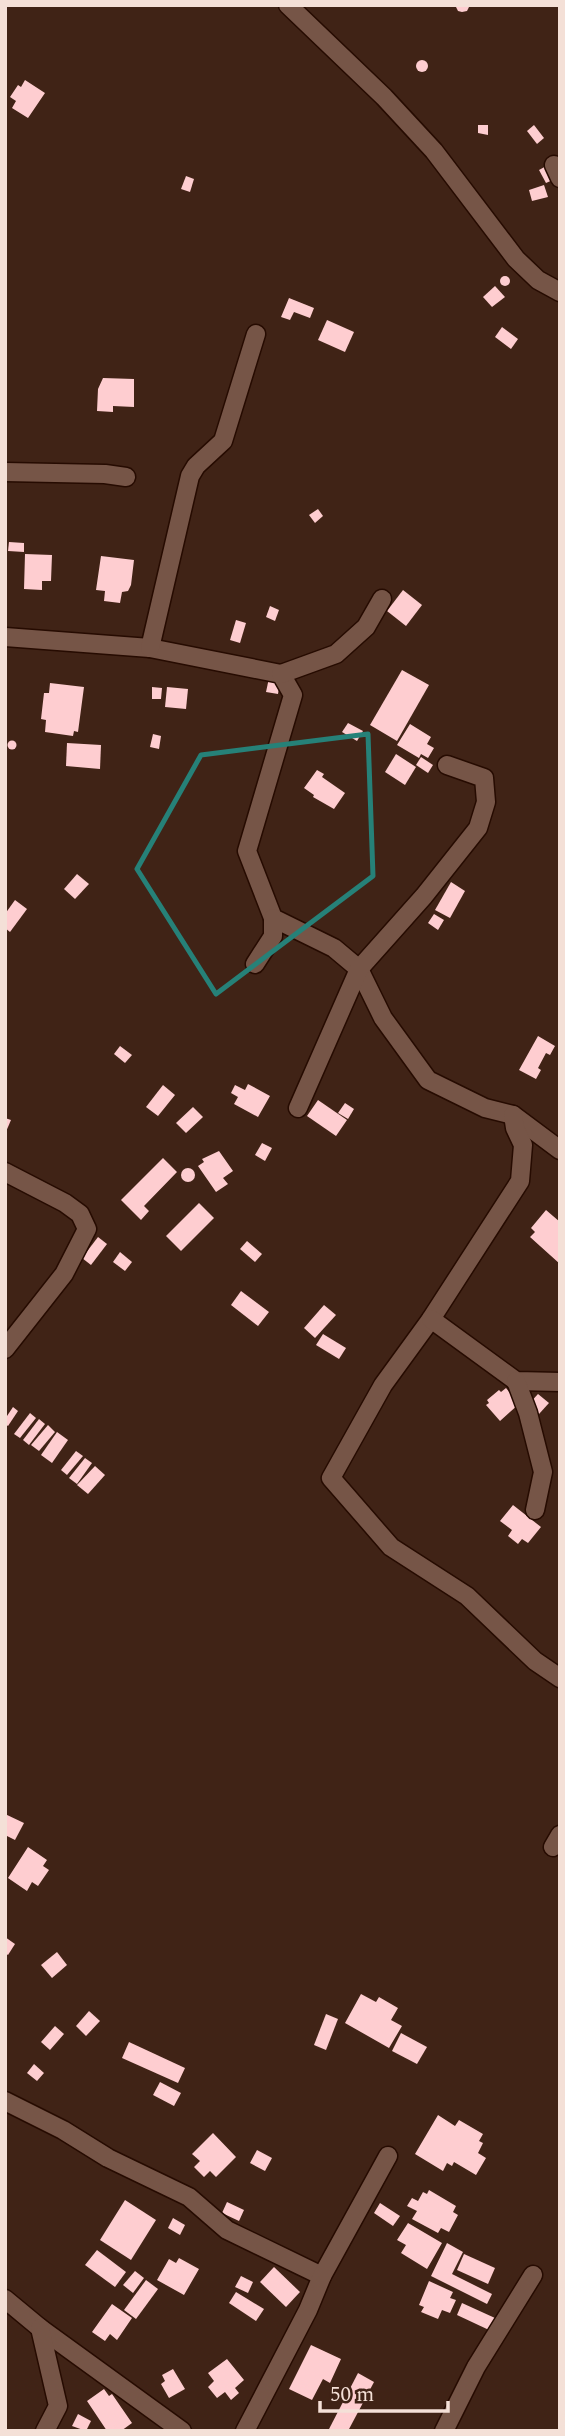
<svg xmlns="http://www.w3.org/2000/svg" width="565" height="2436" viewBox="0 0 565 2436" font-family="Spectral,serif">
<rect width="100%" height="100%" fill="#402316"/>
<!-- building -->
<g fill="#fecdd0">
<path d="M455,5H470L467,11L462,12L458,11Z"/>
<circle cx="422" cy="66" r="6"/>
<path d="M25,80L45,93L28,118L12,108L16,101L10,97L18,85L21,87Z"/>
<path d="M478,125H488V135L478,133Z"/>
<path d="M534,125L544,138L537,144L527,131Z"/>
<path d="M548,165L555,179L546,183L539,170Z"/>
<path d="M186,176L194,179L190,192L181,189Z"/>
<path d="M544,185L548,197L532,201L529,190Z"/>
<circle cx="505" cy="281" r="5"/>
<path d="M495,286L505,297L492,307L483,297Z"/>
<path d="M289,298L314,308L310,318L294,312L290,320L281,317Z"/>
<path d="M327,320L354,332L345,352L318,340Z"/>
<path d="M502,327L518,339L511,349L495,337Z"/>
<path d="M103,378L134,379V407L113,406V412L97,411L98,389Z"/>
<path d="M318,509L323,516L315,523L309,515Z"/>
<path d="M9,542L24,543V552L8,551Z"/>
<path d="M25,554L52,555L51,581H42V590L24,589Z"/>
<path d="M101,556L134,560L131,585L128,591L122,592L120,603L104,601L105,591L96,590Z"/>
<path d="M403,590L422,605L406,626L387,611Z"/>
<path d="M270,606L279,610L275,621L266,617Z"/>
<path d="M236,620L246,623L240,643L230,640Z"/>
<path d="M402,670L429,685L397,741L370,725Z"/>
<path d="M269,678L280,680L278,694L266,692Z"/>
<path d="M50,683L84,687L78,732L74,731L73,736L45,732L46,720L41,719L44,693H49Z"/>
<path d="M152,687L162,688L161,699H152Z"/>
<path d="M167,687L188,689L186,709L165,707Z"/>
<path d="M348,723L363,731L357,741L342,732Z"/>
<path d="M410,724L431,737L427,744L434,748L428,758L421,754L419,758L397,745Z"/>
<path d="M153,734L161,736L159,749L150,747Z"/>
<circle cx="12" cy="745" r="4.5"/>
<path d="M67,743L101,745L100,769L66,766Z"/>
<path d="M396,754L416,767L405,785L385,772Z"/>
<path d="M421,757L433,765L428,773L416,765Z"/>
<path d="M317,770L324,774L322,777L345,793L334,809L313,797L314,795L304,788Z"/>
<path d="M77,874L89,884L75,899L64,889Z"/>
<path d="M451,882L465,891L450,918L435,910Z"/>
<path d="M15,900L27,909L10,932L5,928V914Z"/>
<path d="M434,914L444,920L438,930L428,923Z"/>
<path d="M538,1036L555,1046L550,1055L546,1053L538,1068L541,1070L536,1079L519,1070Z"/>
<path d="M120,1046L132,1055L125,1063L114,1054Z"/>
<path d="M248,1084L270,1096L258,1117L234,1104L238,1097L231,1093L235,1085L245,1090Z"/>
<path d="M163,1085L175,1095L158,1116L146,1107Z"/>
<path d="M318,1100L347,1120L336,1136L307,1116Z"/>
<path d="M345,1103L354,1109L348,1119L338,1113Z"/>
<path d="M193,1107L203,1117L186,1133L176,1123Z"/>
<path d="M5,1118L11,1120L5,1134Z"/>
<path d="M262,1143L272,1148L265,1161L255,1155Z"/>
<path d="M219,1151L233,1171L223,1178L228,1184L216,1192L198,1166L204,1162L202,1159Z"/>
<path d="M163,1158L177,1172L144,1206L149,1211L141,1220L121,1200Z"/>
<circle cx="188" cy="1175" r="7"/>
<path d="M199,1203L214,1218L181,1251L166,1236Z"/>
<path d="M546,1210L560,1222V1264L530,1237L535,1232L531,1228Z"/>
<path d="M98,1237L107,1244L91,1265L82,1258Z"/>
<path d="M247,1241L262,1254L255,1262L240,1249Z"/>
<path d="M120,1252L132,1262L125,1271L113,1262Z"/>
<path d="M241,1291L269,1312L258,1326L231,1305Z"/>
<path d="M324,1305L336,1315L315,1338L304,1328Z"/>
<path d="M323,1334L346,1348L339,1359L316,1345Z"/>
<path d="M506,1388L519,1404L500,1421L486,1405L489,1403L487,1400L499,1390L501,1392Z"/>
<path d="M538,1394L549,1403L539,1414L528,1405Z"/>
<path d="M13,1407L18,1411L8,1426L5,1424V1419Z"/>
<path d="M30,1413L36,1418L20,1438L14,1434Z"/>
<path d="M39,1419L45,1424L29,1445L23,1440Z"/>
<path d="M48,1425L55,1432L39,1451L31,1445Z"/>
<path d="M57,1432L68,1440L52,1463L41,1455Z"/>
<path d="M76,1451L83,1456L67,1475L61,1470Z"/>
<path d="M85,1458L92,1463L77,1484L69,1478Z"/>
<path d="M95,1466L105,1475L88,1494L77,1485Z"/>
<path d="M513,1505L541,1527L528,1543L522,1539L518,1544L508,1536L512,1530L500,1521Z"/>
<path d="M5,1814L24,1823L15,1840L5,1835Z"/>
<path d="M28,1847L47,1860L43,1866L49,1870L38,1886L32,1882L27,1891L8,1878Z"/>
<path d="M5,1937L15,1944L8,1955L5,1953Z"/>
<path d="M57,1952L67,1965L52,1978L41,1965Z"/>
<path d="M361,1994L376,2002L379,1997L398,2008L391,2020L402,2026L389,2048L345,2023Z"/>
<path d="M89,2011L100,2021L86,2036L76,2026Z"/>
<path d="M326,2014L338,2019L326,2050L314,2045Z"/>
<path d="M55,2026L64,2034L50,2050L41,2042Z"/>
<path d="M401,2033L427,2047L417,2064L392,2051Z"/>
<path d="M129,2042L185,2068L178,2083L122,2058Z"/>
<path d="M34,2064L44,2073L37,2081L27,2073Z"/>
<path d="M160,2082L181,2093L174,2106L153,2095Z"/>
<path d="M438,2115L455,2126L459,2120L483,2134L479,2141L483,2143L478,2153L486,2158L476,2175L454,2162L452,2166L447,2163L443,2171L415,2154Z"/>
<path d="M213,2133L236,2157L216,2177L210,2171L204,2177L194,2167L200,2161L192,2154Z"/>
<path d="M257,2150L272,2158L265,2171L250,2163Z"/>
<path d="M429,2190L456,2206L453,2212L458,2215L449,2232L441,2228L438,2233L412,2219L417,2211L407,2206L412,2198L418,2201L423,2192L427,2194Z"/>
<path d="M125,2200L156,2220L131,2260L100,2240Z"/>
<path d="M227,2202L244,2210L239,2221L222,2213Z"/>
<path d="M380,2203L400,2216L393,2226L374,2213Z"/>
<path d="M173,2218L185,2225L180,2235L168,2228Z"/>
<path d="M408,2223L442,2243L427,2269L401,2253L406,2245L397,2240Z"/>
<path d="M447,2243L463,2252L452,2274L492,2294L487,2304L431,2276Z"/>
<path d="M97,2250L126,2272L115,2287L85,2265Z"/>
<path d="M464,2254L495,2268L488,2284L457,2270Z"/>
<path d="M179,2258L199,2269L184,2295L157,2280L169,2259L176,2263Z"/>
<path d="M274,2267L300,2292L286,2307L260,2282Z"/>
<path d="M135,2271L144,2278L133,2293L123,2285Z"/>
<path d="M241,2276L253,2282L248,2293L235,2287Z"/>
<path d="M146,2280L158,2289L136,2319L124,2310Z"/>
<path d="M429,2281L453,2292L450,2298L456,2300L450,2313L442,2310L438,2319L421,2312L424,2307L419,2305Z"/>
<path d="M236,2292L264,2309L256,2321L229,2303Z"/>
<path d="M462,2303L495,2318L489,2330L457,2315Z"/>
<path d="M112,2304L132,2318L117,2340L110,2334L105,2341L92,2332Z"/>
<path d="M311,2345L341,2359L330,2383L323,2379L312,2400L289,2389Z"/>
<path d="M227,2359L244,2380L235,2388L239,2393L231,2400L225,2392L217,2398L208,2387L214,2381L208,2373Z"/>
<path d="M173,2369L185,2389L169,2398L161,2384L165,2381L162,2375Z"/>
<path d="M358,2373L374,2382L348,2431H328Z"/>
<path d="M104,2389L109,2396L112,2394L132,2423L121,2431H107L87,2401Z"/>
<path d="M78,2414L91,2421L86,2431L72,2426Z"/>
</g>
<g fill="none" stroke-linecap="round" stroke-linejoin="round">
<!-- minor casing -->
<g stroke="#260b01" stroke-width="21">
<g id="minor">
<path d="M288,5L384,97L434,151L516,259L538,280L560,292"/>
<path d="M554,165L560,178"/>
<path d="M5,472L105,474L126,477"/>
<path d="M5,637L150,648L281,674L293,695L247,851L273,918L334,948L359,969L383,1018L428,1080L485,1108L513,1115L560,1150"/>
<path d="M150,648L190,476L196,466L223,441L256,334"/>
<path d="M281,674L336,654L366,627L382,599"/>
<path d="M255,964L273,936V918"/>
<path d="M298,1108L359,969L424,896L478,828L486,802L484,778L447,765"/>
<path d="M513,1115L515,1128L523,1145L520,1181L431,1319L383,1385L331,1478L391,1547L467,1596L535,1661L560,1678"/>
<path d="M5,1172L65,1203L80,1214L87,1229L64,1274L5,1349"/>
<path d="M431,1319L516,1381L560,1382"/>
<path d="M516,1381L528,1413L543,1472L535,1510"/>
<path d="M553,1847L560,1835"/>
<path d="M5,2101L63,2130L108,2158L189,2197L227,2230L322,2276"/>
<path d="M5,2299L40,2328L182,2431"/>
<path d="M40,2328L58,2406L45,2431"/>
<path d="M245,2431L308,2310L322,2276L388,2156"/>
<path d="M444,2431L476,2367L533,2275"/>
</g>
</g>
<!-- minor -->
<use href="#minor" stroke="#765547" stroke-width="18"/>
</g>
<!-- marked area -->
<path fill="none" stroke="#268178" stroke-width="5" stroke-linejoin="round" d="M368,734L373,876L216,994L137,869L201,755Z"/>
<!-- border -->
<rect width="565" height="2436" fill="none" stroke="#f4e0d7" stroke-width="14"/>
<!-- scale -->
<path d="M320 2401v10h128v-10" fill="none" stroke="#f4e0d7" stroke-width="3.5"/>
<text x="330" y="2401" font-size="21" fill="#f4e0d7" stroke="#402316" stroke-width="5" paint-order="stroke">50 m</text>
</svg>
